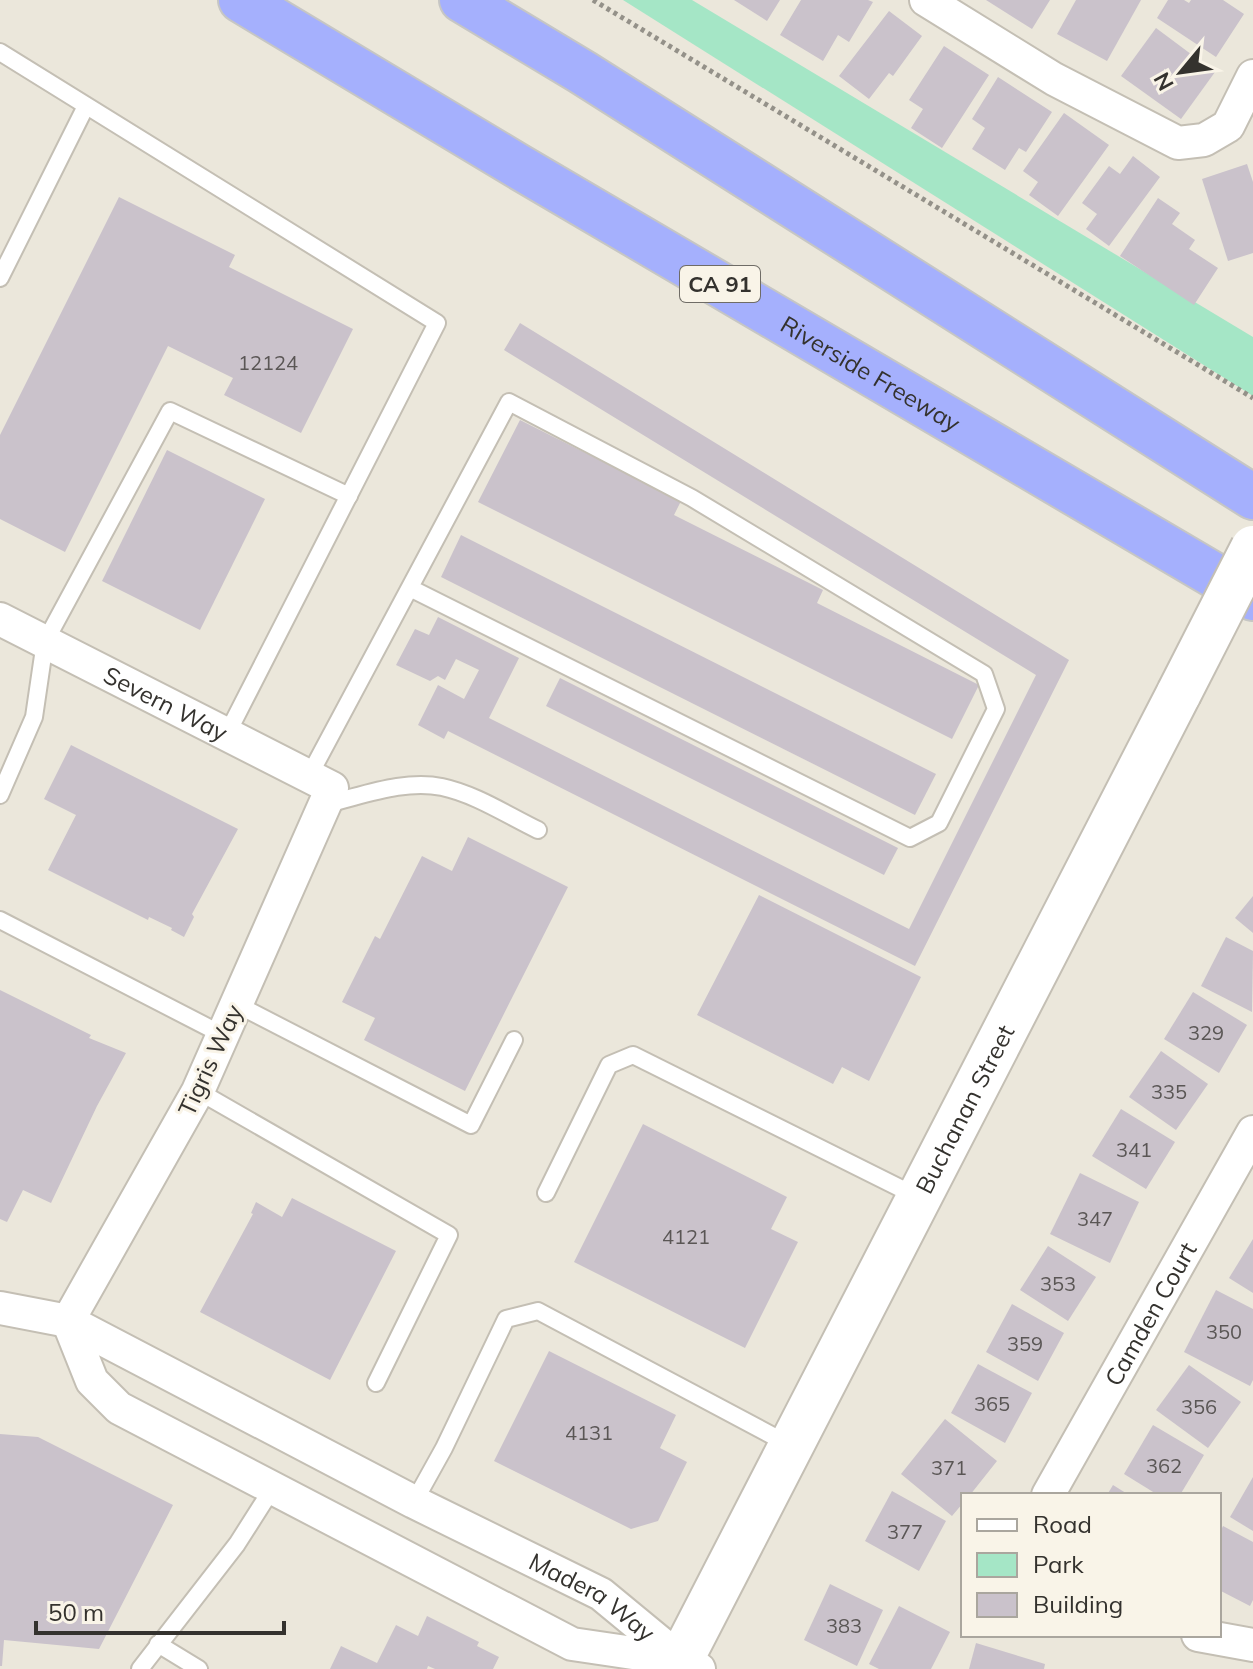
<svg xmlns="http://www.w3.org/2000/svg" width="1253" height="1669" viewBox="0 0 1253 1669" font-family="Mulish,sans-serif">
<rect width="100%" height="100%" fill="#ebe7db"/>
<!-- green -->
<path fill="#a5e6c6" d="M623,0H692L1253,337V396Z"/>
<!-- building -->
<g fill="#cac2cb">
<path d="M734,0H780L767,21Z"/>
<path d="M801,0H868L873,2L849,42L838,35L823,61L780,35Z"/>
<path d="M986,0H1050L1032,29Z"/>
<path d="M1076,0H1141L1107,61L1057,34Z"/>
<path d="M1168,0H1184L1189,3L1191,0H1223L1244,14L1216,57L1157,18Z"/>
<path d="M889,11L922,36L893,76L889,73L869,99L839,76Z"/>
<path d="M1156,28L1215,72L1181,119L1121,76Z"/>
<path d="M944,46L989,75L942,148L911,128L923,109L909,100Z"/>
<path d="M998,77L1052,112L1026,152L1019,148L1005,170L972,149L985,128L972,119Z"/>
<path d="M1064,113L1109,145L1058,216L1029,195L1038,182L1023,171Z"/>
<path d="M1133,156L1160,177L1109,246L1086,229L1097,214L1082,203L1109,166L1120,174Z"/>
<path d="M1247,164L1253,182V253L1228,261L1202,179Z"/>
<path d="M119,197L235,255L229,267L353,329L301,433L224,395L233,378L168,346L65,552L0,519V435Z"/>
<path d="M1158,198L1180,213L1172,224L1195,240L1189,249L1218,268L1194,305L1120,256Z"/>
<path d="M520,323L1069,660L915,966L448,731L444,739L418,725L438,685L464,699L479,670L456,659L445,680L438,676L430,681L396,665L415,629L429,635L438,617L519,658L489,718L909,929L1036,675L504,350Z"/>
<path d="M520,420L681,501L674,515L823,590L817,603L979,685L952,739L478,502Z"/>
<path d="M167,450L265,499L200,630L102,581Z"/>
<path d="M461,535L936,774L915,815L441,577Z"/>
<path d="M560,678L898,848L884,875L546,706Z"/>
<path d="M71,745L238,829L192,914L194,917L184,937L171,930L172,928L149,917L148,920L48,870L76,815L44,799Z"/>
<path d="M468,837L568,887L465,1091L364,1040L375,1018L342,1002L375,936L380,939L422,856L452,871Z"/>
<path d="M759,895L921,977L869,1081L842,1067L833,1084L697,1015Z"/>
<path d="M1253,896V933L1235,918Z"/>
<path d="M1226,937L1253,951L1252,1012L1201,986Z"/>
<path d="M0,990L91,1035L89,1038L126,1053L97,1106L51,1203L23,1190L7,1222L0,1219Z"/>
<path d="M1193,992L1247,1025L1219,1073L1164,1039Z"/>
<path d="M1161,1051L1208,1084L1176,1130L1129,1097Z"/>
<path d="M1121,1109L1175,1142L1146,1189L1092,1156Z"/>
<path d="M643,1124L787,1197L771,1229L798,1242L745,1348L574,1262Z"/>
<path d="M1080,1173L1139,1202L1110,1263L1050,1234Z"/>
<path d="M292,1198L396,1251L330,1380L200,1312L253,1214L251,1213L256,1202L282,1217Z"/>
<path d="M1253,1239V1293L1229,1278Z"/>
<path d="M1048,1246L1096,1277L1068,1321L1020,1290Z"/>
<path d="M1216,1290L1253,1309V1380L1250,1386L1184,1352Z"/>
<path d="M1012,1304L1064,1333L1038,1381L986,1352Z"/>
<path d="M549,1351L676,1415L660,1448L687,1462L658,1521L631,1529L494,1461Z"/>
<path d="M978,1364L1032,1393L1005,1443L951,1413Z"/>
<path d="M1189,1365L1241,1402L1208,1448L1156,1410Z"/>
<path d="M945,1419L997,1461L970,1495H963V1503L952,1516L901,1474Z"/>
<path d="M1153,1425L1204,1455L1180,1495H1158L1124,1474Z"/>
<path d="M0,1434L38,1437L173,1505L99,1649L4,1640L2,1666H0Z"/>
<path d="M1253,1477V1531L1230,1517Z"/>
<path d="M1113,1485L1129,1495H1107Z"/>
<path d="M892,1491L946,1521L919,1571L865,1541Z"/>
<path d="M1223,1526L1253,1542V1600L1250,1606L1219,1590V1534Z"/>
<path d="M830,1584L883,1610L857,1666L804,1640Z"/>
<path d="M899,1606L950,1632L931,1669H879L869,1664Z"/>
<path d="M427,1616L479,1642L477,1646L499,1657L493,1669H435L428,1666L427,1669H330L341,1646L377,1663L396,1625L418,1636Z"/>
<path d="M976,1643L1045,1664L1044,1669H969Z"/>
</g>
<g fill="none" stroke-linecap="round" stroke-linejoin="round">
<!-- lane casing -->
<g stroke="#c4bfb4" stroke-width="20">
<g id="lane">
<path d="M0,52L437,323L227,734"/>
<path d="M0,278L86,106"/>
<path d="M309,776L509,402L692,498L984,674L996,709L939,823L910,838L410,588"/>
<path d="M0,795L34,717L45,642L170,411L349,496"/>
<path d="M326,804C362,796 404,779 442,787C475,794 507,815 538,830"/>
<path d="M0,920L223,1035"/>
<path d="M236,1004L471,1125L514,1040"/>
<path d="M198,1091L449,1235L376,1383"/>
<path d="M546,1193L609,1065L633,1055L918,1197"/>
<path d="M414,1502L444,1448L506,1319L538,1311L790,1445"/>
<path d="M158,1644L199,1669"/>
<path d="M140,1669L237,1544L272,1489"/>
</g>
</g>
<!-- street casing -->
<g stroke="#c4bfb4" stroke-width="36">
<g id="street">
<path d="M926,0L1054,79L1178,143L1204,140L1228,126L1253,76"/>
<path id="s1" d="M0,619L332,788L198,1091L68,1321"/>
<path id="s2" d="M0,1308L68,1321L414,1502L601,1594L681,1660L699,1669"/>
<path d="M68,1321L92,1381L119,1408L572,1644L681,1660"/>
<path id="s3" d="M1048,1495L1253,1132"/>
<path d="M1198,1635L1253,1645"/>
</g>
</g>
<!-- secondary casing -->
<g stroke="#c4bfb4" stroke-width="48">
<g id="secondary">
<path id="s4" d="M676,1669L1179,693"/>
</g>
</g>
<!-- highway casing -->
<g stroke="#c6c6c4" stroke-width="48">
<g id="highway">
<path id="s5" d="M241,0L516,165L1253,598"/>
<path d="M462,0L582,72L1253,497"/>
</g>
</g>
<!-- path -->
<path stroke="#949189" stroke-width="5" stroke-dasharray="4 4" stroke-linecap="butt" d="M593,0L1253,398"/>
<!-- lane -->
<use href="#lane" stroke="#fff" stroke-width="16"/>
<!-- street -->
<use href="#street" stroke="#fff" stroke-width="32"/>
<!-- secondary -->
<use href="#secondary" stroke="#fff" stroke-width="44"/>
<!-- highway -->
<use href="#highway" stroke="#a5b0fd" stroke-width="44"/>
<!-- secondary-bridge casing -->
<g stroke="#c4bfb4" stroke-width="48" stroke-linecap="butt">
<path id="secondary-bridge" d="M1179,693L1253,548"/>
</g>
<!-- secondary-bridge -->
<use href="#secondary-bridge" stroke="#fff" stroke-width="44"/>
</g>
<g text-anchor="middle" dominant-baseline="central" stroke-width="6" stroke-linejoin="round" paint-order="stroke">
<!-- number labels -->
<g font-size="20" fill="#5a5655">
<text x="268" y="362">12124</text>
<text x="1206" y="1032">329</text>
<text x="1169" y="1091">335</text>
<text x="1134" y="1149">341</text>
<text x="1095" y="1218">347</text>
<text x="686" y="1236">4121</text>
<text x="1058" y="1283">353</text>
<text x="1224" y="1331">350</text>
<text x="1025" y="1343">359</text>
<text x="992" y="1403">365</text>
<text x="1199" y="1406">356</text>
<text x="589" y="1432">4131</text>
<text x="1164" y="1465">362</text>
<text x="949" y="1467">371</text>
<text x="905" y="1531">377</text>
<text x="844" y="1625">383</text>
</g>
<!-- shield labels -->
<rect fill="#f9f4e8" stroke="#6f6c66" stroke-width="2" x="680" y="266" width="80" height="36" rx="6"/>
<g font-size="22" font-weight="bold" fill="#34322e">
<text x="720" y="284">CA 91</text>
</g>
<!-- street labels -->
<g font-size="24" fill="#34322e" stroke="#f9f4e8">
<text stroke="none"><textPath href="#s5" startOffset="732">Riverside Freeway</textPath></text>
<text stroke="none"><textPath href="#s1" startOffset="186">Severn Way</textPath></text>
<text transform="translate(210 1060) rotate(-65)">Tigris Way</text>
<text stroke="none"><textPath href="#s4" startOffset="630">Buchanan Street</textPath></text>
<text stroke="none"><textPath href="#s3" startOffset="208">Camden Court</textPath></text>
<text stroke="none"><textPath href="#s2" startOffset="662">Madera Way</textPath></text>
</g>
</g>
<!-- legend -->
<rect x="961" y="1493" width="260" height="144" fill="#f9f4e8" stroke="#aaa69e" stroke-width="2"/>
<rect x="977" y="1519" width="40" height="12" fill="#ffffff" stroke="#aaa69e" stroke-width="2"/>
<text x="1033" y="1533" font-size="24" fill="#34322e">Road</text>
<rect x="977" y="1553" width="40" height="24" fill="#a5e6c6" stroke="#aaa69e" stroke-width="2"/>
<text x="1033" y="1573" font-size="24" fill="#34322e">Park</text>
<rect x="977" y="1593" width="40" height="24" fill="#cac2cb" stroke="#aaa69e" stroke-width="2"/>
<text x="1033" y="1613" font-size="24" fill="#34322e">Building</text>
<!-- north arrow -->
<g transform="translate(1181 72) rotate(241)" stroke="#f9f4e8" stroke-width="6" paint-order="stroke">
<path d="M0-6L14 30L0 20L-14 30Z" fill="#34322e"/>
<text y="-12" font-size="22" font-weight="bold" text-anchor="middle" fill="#34322e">N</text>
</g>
<!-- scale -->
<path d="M36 1621v12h248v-12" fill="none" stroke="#34322e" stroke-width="4"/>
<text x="48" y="1621" font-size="24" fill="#34322e" stroke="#f9f4e8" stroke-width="6" paint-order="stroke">50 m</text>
</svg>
